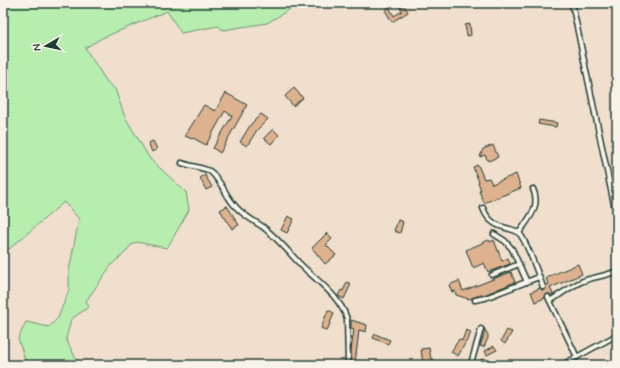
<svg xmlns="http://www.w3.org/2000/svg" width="620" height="368" viewBox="0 0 620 368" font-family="Mynerve,sans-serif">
<rect width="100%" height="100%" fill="#f0dfcd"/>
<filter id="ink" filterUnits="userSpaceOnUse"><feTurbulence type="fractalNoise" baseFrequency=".025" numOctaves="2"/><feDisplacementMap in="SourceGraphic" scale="8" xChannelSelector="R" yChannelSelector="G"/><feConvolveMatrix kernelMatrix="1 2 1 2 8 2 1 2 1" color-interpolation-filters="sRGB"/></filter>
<g filter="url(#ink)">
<!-- green -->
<path fill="#b7eeb0" stroke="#6b9672" d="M3,3H300L267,23L223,30L218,26L181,33L167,11L102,38L85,48L107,82L115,89L125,117L150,159L186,192L189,210L167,248L136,242L130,246L125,253L112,264L86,301L89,307L71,319L66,339L79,365H27L18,339L26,322L49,327L58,318L69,290V271L79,219L64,202L9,249L3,243Z"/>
<!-- building -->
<g fill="#deb18f" stroke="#1f3d34">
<path d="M404,5L408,12L392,22L385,10L389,7L394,16L402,11L400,8Z"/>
<path d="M470,24L471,35L467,36L465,25Z"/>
<path d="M294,88L303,98L293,106L285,96Z"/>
<path d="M226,93L247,105L220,153L213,148L232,116L225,111L206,145L193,138L192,139L185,136L204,105L215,111Z"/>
<path d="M261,114L268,119L257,130L247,146L240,142L251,124Z"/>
<path d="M539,120L557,123L556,127L538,124Z"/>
<path d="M273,129L279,135L271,144L264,138Z"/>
<path d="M153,141L157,149L152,152L148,143Z"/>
<path d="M493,145L498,157L488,161L485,155L480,157L483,149Z"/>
<path d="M478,165L484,179L489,178L492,184L516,174L521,188L484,203L479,191L481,190L478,182H479L473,167Z"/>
<path d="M205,175L212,187L206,190L200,178Z"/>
<path d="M227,206L239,225L232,229L220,210Z"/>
<path d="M288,216L294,219L287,233L281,230Z"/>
<path d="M398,220L403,222L400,233L394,231Z"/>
<path d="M327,233L332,239L326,245L336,255L325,264L312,248Z"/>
<path d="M489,240L490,242L494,240L502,261L508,258L510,264L488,272L484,263L473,268L466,250Z"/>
<path d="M578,264L582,274L550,288L553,294L551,295L547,294L545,298L535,302L531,292L540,288L542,290H545L546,285L549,284L546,279L550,276Z"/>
<path d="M511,272L515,282L484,295H480L469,299L456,295L455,291L452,292L449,285L459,281L463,291Z"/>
<path d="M347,282L351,284L344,299L338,296L341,290L343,291Z"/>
<path d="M328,310L334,313L327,331L321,328Z"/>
<path d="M351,320L367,325L366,332L359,330L355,364L351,363V351L354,329L351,328Z"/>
<path d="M484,328L488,335V338L484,347L480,346L484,335Z"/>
<path d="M466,330L471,332L468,340H467L458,356L451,352L459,339L462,341Z"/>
<path d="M507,330L512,332L505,344L501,341Z"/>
<path d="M375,334L390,340L388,344L373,338Z"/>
<path d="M494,346L497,350L487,355L485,351Z"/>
<path d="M429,348L431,359H433L434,364L423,365L421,349Z"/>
<path d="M485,358L489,365H477V362Z"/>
</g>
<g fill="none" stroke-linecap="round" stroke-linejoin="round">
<!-- street-tunnel -->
<path stroke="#c6bfae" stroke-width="4" stroke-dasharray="4 2" stroke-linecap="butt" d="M543,287L548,297"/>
<!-- street casing -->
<g stroke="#1f3d34" stroke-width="7">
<g id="street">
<path d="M572,3L617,219"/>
<path d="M182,163C189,166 207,168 211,172C222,182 226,197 236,207C243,215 254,221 263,227C277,238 288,251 300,264C316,280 340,296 347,319L348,364L349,365"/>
<path d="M483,208C488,222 497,226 510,229C513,230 517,231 519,233C526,240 539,276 543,287"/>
<path d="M519,233C529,218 541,207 533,189"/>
<path d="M494,234L505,241L512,249L527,282"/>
<path d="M492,275L519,264"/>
<path d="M548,297L577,357"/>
<path d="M475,300L485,298L539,277"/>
<path d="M550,301C561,294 571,286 583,281C594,277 606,276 617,271"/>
<path d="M474,365L472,360L481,329"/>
<path d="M562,365L617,335"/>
</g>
</g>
<!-- street -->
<use href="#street" stroke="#f7f3e8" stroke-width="4"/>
</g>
</g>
<!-- margin -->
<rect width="620" height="368" fill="none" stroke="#f7f3e8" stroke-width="16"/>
<rect x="8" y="8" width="604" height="352" fill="none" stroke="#1f3d34" stroke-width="1.5" filter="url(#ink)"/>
<!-- north arrow -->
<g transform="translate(46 46) rotate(261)" stroke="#f7f3e8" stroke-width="3" paint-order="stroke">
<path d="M0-3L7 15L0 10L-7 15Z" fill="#1f3d34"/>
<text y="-6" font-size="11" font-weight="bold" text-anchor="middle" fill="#1f3d34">N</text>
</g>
</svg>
